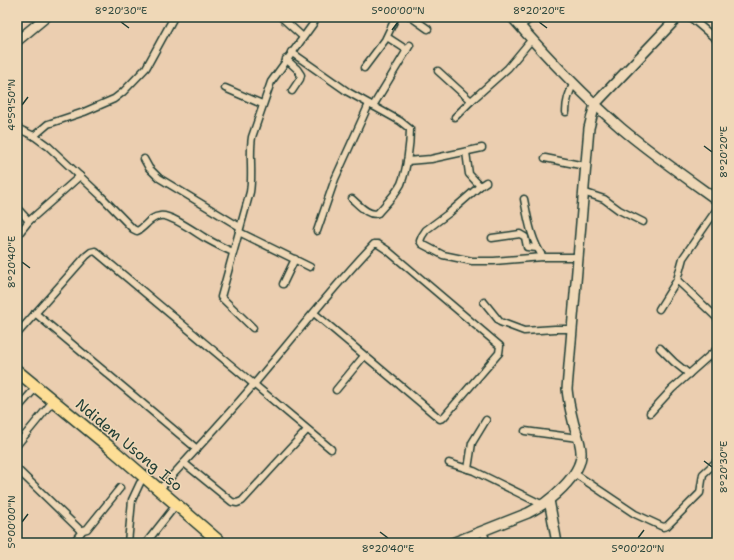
<svg xmlns="http://www.w3.org/2000/svg" width="734" height="560" viewBox="0 0 734 560" font-family="'Shantell Sans',sans-serif">
<rect width="100%" height="100%" fill="#ebceb0"/>
<filter id="ink" filterUnits="userSpaceOnUse"><feTurbulence type="fractalNoise" baseFrequency=".025" numOctaves="2"/><feDisplacementMap in="SourceGraphic" scale="8" xChannelSelector="R" yChannelSelector="G"/><feConvolveMatrix kernelMatrix="1 2 1 2 8 2 1 2 1" color-interpolation-filters="sRGB"/></filter>
<g filter="url(#ink)">
<g fill="none" stroke-linecap="round" stroke-linejoin="round">
<!-- street casing -->
<g stroke="#1f3d34" stroke-width="9">
<g id="street">
<path d="M281,17L303,37"/>
<path d="M411,17L428,29"/>
<path d="M690,17L717,40"/>
<path d="M520,26L533,17"/>
<path d="M387,37L407,50"/>
<path d="M291,52L348,92L400,121L410,129C410,145 407,169 401,184C395,195 386,204 378,213C369,217 359,205 352,199"/>
<path d="M286,59L297,69L301,75L300,79L292,91"/>
<path d="M364,68L385,40L396,17"/>
<path d="M438,71L471,101"/>
<path d="M225,88L262,104"/>
<path d="M373,106L410,45"/>
<path d="M566,112C566,101 569,92 574,83"/>
<path d="M455,117L471,101L508,68L532,39"/>
<path d="M17,128L34,136L49,147L100,195L133,229L137,231C145,228 149,217 160,216C170,214 195,232 205,238C214,243 223,248 233,252"/>
<path d="M34,136L48,124L84,112L114,99L123,92L146,68L174,17"/>
<path d="M466,152L469,174L480,186"/>
<path d="M545,158L585,166"/>
<path d="M144,159L149,168L159,178L240,227"/>
<path d="M407,161L431,159L482,148"/>
<path d="M486,182L480,186L449,213L426,230L422,236L420,241L422,244L443,255L472,261H494L543,257H578"/>
<path d="M583,192L604,199L619,210L643,222"/>
<path d="M524,199C528,219 531,240 543,257"/>
<path d="M17,208L29,221"/>
<path d="M317,231L335,179L369,104"/>
<path d="M239,232L310,267"/>
<path d="M17,236L29,221L80,176"/>
<path d="M492,238L520,234L525,237L527,247L537,248"/>
<path d="M677,280L717,318"/>
<path d="M283,284L295,259"/>
<path d="M484,302L500,322L524,331L555,329H572"/>
<path d="M659,309L677,280L683,258L717,209"/>
<path d="M35,313L197,449"/>
<path d="M253,328L221,297L250,192C253,174 249,155 252,137L271,82L313,24L317,17"/>
<path d="M17,334L86,256L91,252L95,251L331,449"/>
<path d="M660,348L674,362L689,374"/>
<path d="M336,390L364,356"/>
<path d="M17,409L32,392"/>
<path d="M650,413L672,389L717,349"/>
<path d="M525,431L578,438"/>
<path d="M17,445L49,406"/>
<path d="M184,463L232,502L237,503L242,501L307,430"/>
<path d="M449,463L474,471L543,505"/>
<path d="M17,469L80,530H83"/>
<path d="M468,469L472,443L486,420"/>
<path d="M574,473L635,514L663,527L667,526L700,493L703,474L717,461"/>
<path d="M159,490C191,455 224,420 255,383C294,337 332,288 374,244H378L387,250L500,346L499,353L443,418L440,419L314,313"/>
<path d="M483,531L487,543"/>
<path d="M73,543L83,530L87,529L120,488"/>
<path d="M128,543L132,500L140,483"/>
<path d="M146,543L172,510"/>
</g>
</g>
<!-- secondary casing -->
<g stroke="#1f3d34" stroke-width="12">
<g id="secondary">
<path d="M512,17C546,56 582,94 621,128C652,154 685,177 717,200"/>
<path d="M17,41L46,17"/>
<path d="M549,500L557,543"/>
<path d="M452,543L528,513C547,504 583,475 581,452C581,443 577,434 574,425C571,413 568,401 567,389L589,128L595,104L678,17"/>
</g>
</g>
<!-- highway casing -->
<g stroke="#1f3d34" stroke-width="14">
<path id="highway" d="M17,371L113,450L221,543"/>
</g>
<!-- street -->
<use href="#street" stroke="#efd8b7" stroke-width="6"/>
<!-- secondary -->
<use href="#secondary" stroke="#efd8b7" stroke-width="9"/>
<!-- highway -->
<use href="#highway" stroke="#fdde96" stroke-width="11"/>
</g>
</g>
<!-- ticks -->
<path fill="none" stroke="#1f3d34" stroke-width="1.5" d="M121,22L129,28M539,22L547,28M392,30L398,22M22,105L28,97M704,146L712,152M22,262L30,268M704,461L712,467M22,522L28,514M380,532L388,538M638,538L644,530"/>
<g text-anchor="middle" dominant-baseline="central" stroke-width="3" stroke-linejoin="round" paint-order="stroke">
<!-- street labels -->
<g font-size="15" fill="#1f3d34" stroke="#efd8b7">
<text transform="translate(129 445) rotate(40)">Ndidem Usong Iso</text>
</g>
</g>
<!-- margin -->
<rect width="734" height="560" fill="none" stroke="#efd8b7" stroke-width="44"/>
<rect x="22" y="22" width="690" height="516" fill="none" stroke="#1f3d34" stroke-width="1.5"/>
<g font-size="10" text-anchor="middle" fill="#1f3d34">
<text x="121" y="14">8°20'30"E</text>
<text x="398" y="14">5°00'00"N</text>
<text x="539" y="14">8°20'20"E</text>
<text transform="translate(11 105) rotate(-90)" y="4">4°59'50"N</text>
<text transform="translate(723 152) rotate(-90)" y="4">8°20'20"E</text>
<text transform="translate(11 262) rotate(-90)" y="4">8°20'40"E</text>
<text transform="translate(723 467) rotate(-90)" y="4">8°20'30"E</text>
<text transform="translate(11 522) rotate(-90)" y="4">5°00'00"N</text>
<text x="388" y="552">8°20'40"E</text>
<text x="638" y="552">5°00'20"N</text>
</g>
</svg>
